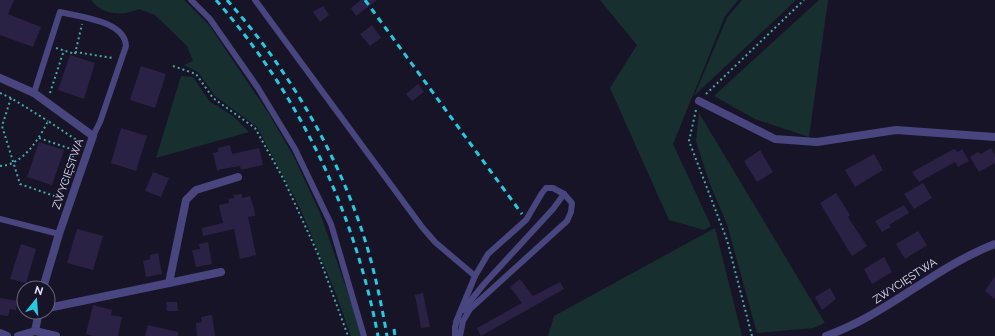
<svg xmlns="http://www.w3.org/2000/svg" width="995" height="336" viewBox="0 0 995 336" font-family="Raleway,sans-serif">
<rect width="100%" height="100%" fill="#171427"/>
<!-- green -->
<g fill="#17302f">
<path d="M91,0H184L209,25L269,114L294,157L320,213L363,336H351L336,294L300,208L257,127L215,96L198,72L184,65L193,61L187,46L155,15L139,9C123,16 103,16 91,0Z"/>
<path d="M600,0H738L725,16L673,144L711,226L704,230L669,220L610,88L637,45Z"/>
<path d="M742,0H796L694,96L727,18Z"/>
<path d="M819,0H828L809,137L755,119L714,96Z"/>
<path d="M181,76L193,77L209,101L233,116L249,132L156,158Z"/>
<path d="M699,113L825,323L813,328L757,333L727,224L709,182L696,141Z"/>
<path d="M715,228L742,336H548L554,316Z"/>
</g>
<!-- building -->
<g fill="#2a2245">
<path d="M0,0H14L8,14L41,27L33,47L0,35Z"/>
<path d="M361,0H377L356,16L351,8Z"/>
<path d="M323,6L329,15L320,22L313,12Z"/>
<path d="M372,25L381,38L370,46L360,34Z"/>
<path d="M70,55L95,63L84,99L58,90Z"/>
<path d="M141,66L166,74L155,108L130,100Z"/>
<path d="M418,84L424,92L412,101L406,94Z"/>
<path d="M121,128L147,136L136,171L111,163Z"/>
<path d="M39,142L64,150L52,185L27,177Z"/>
<path d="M230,145L232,154L259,148L263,165L241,170L240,166L217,170L213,153L218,152V148Z"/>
<path d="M991,148L995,154V163L979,172L970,157L978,152L981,154Z"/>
<path d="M954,149L958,152L962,149L969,161L958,167L955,162L919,182L912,172Z"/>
<path d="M760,150L773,172L757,182L744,161Z"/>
<path d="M874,154L883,170L855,187L845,170Z"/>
<path d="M153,172L169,178L161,197L145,191Z"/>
<path d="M923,183L932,198L914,209L904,194Z"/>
<path d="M836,193L850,215L848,217L867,246L852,256L820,203Z"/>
<path d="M242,194V198L250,196L254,209L255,216L248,217L256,255L240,259L234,229L203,236L202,228L223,223L219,205L229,203L228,199L234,198L233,195Z"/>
<path d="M904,205L909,213L889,225L891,227L882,232L875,221Z"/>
<path d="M77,229L103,236L93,270L67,263Z"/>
<path d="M918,231L927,245L905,259L896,244Z"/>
<path d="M208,242L212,264L196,267L192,250L200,249L199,244Z"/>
<path d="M21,244L36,249L26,283L10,279Z"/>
<path d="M158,253L162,274L146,277L143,261L150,259V255Z"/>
<path d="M884,257L892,272L872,284L864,269Z"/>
<path d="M995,276V299L985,291Z"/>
<path d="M520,279L533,296L560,282L564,289L481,336L477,328L522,303L510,287Z"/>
<path d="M830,288L836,299L822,310L815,297Z"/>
<path d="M423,293L430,327L421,328L415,295Z"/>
<path d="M0,298L18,301L16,310L10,309L8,316L0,315Z"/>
<path d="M166,302H177L178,311H167Z"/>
<path d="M93,305L112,310L111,315L122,317L118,336H93L86,334Z"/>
<path d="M212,315L215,336H197L196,323L202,322L201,317Z"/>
<path d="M148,325L178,332V336H145Z"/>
</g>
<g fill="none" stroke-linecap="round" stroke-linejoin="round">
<!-- path -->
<g stroke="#41aba6" stroke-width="2" stroke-dasharray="2 3" stroke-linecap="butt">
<path d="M56,48L75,54L82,24"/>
<path d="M75,52L113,58"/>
<path d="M173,66L196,74L213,98L255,128L284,180L318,254L348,336"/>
<path d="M0,93L11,98L48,121"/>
<path d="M50,93L64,50"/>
<path d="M706,94L804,0"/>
<path d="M11,98L2,126L20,184L60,198"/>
<path d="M696,110L689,141L727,240L752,336"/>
<path d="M39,138L74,150"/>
<path d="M0,166C23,165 39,139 48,121L78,141L59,198"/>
</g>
<!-- service -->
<g stroke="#48457f" stroke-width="6">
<path d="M191,0L210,19L258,88L295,149L331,224L364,336"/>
<path d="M255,0L422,227L435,242L475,276L456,322"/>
<path d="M34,93L60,12C80,17 125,21 126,46L100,122L93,136"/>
<path d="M0,219L59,234"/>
<path d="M463,310L484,284L553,209L564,194"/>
<path d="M455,336V327L458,318"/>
<path d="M460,336L463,321L470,309L567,221L571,212L572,203L564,194L553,188H546L542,193L526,220L488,254L475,276"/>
</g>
<!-- minor -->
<g stroke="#48457f" stroke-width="8">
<path d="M0,78L34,93L93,136L59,234L43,288"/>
<path d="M699,101L775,139L817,142L896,130L995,137"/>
<path d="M221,272L169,283L186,200L196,190L238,177"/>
<path d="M48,308L169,283"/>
<path d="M35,331L39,312"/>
<path d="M0,333L7,336"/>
<path d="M18,336L35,331L56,336"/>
<path d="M826,336C888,314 933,268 995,244"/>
</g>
<!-- rail -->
<g stroke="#24cbe0" stroke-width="3" stroke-dasharray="6 5" stroke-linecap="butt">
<path d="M216,0C300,96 354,210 378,336"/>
<path d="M227,0C290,71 341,158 368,250C376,278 382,307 387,336"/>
<path d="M365,0L522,214"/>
<path d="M394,329L395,336"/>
</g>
</g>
<g text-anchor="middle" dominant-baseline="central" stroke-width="3" stroke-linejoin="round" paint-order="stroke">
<!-- street labels -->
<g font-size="11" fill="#e2defa" stroke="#171427">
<text transform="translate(68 174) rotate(-71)">ZWYCIĘSTWA</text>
<text transform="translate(905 281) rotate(-33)">ZWYCIĘSTWA</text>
</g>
</g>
<!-- north arrow -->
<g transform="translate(36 300) rotate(17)"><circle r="19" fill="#171427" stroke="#68657b"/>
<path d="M0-3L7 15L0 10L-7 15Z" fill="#24cbe0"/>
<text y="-6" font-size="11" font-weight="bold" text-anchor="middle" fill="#e2defa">N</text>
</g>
</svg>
